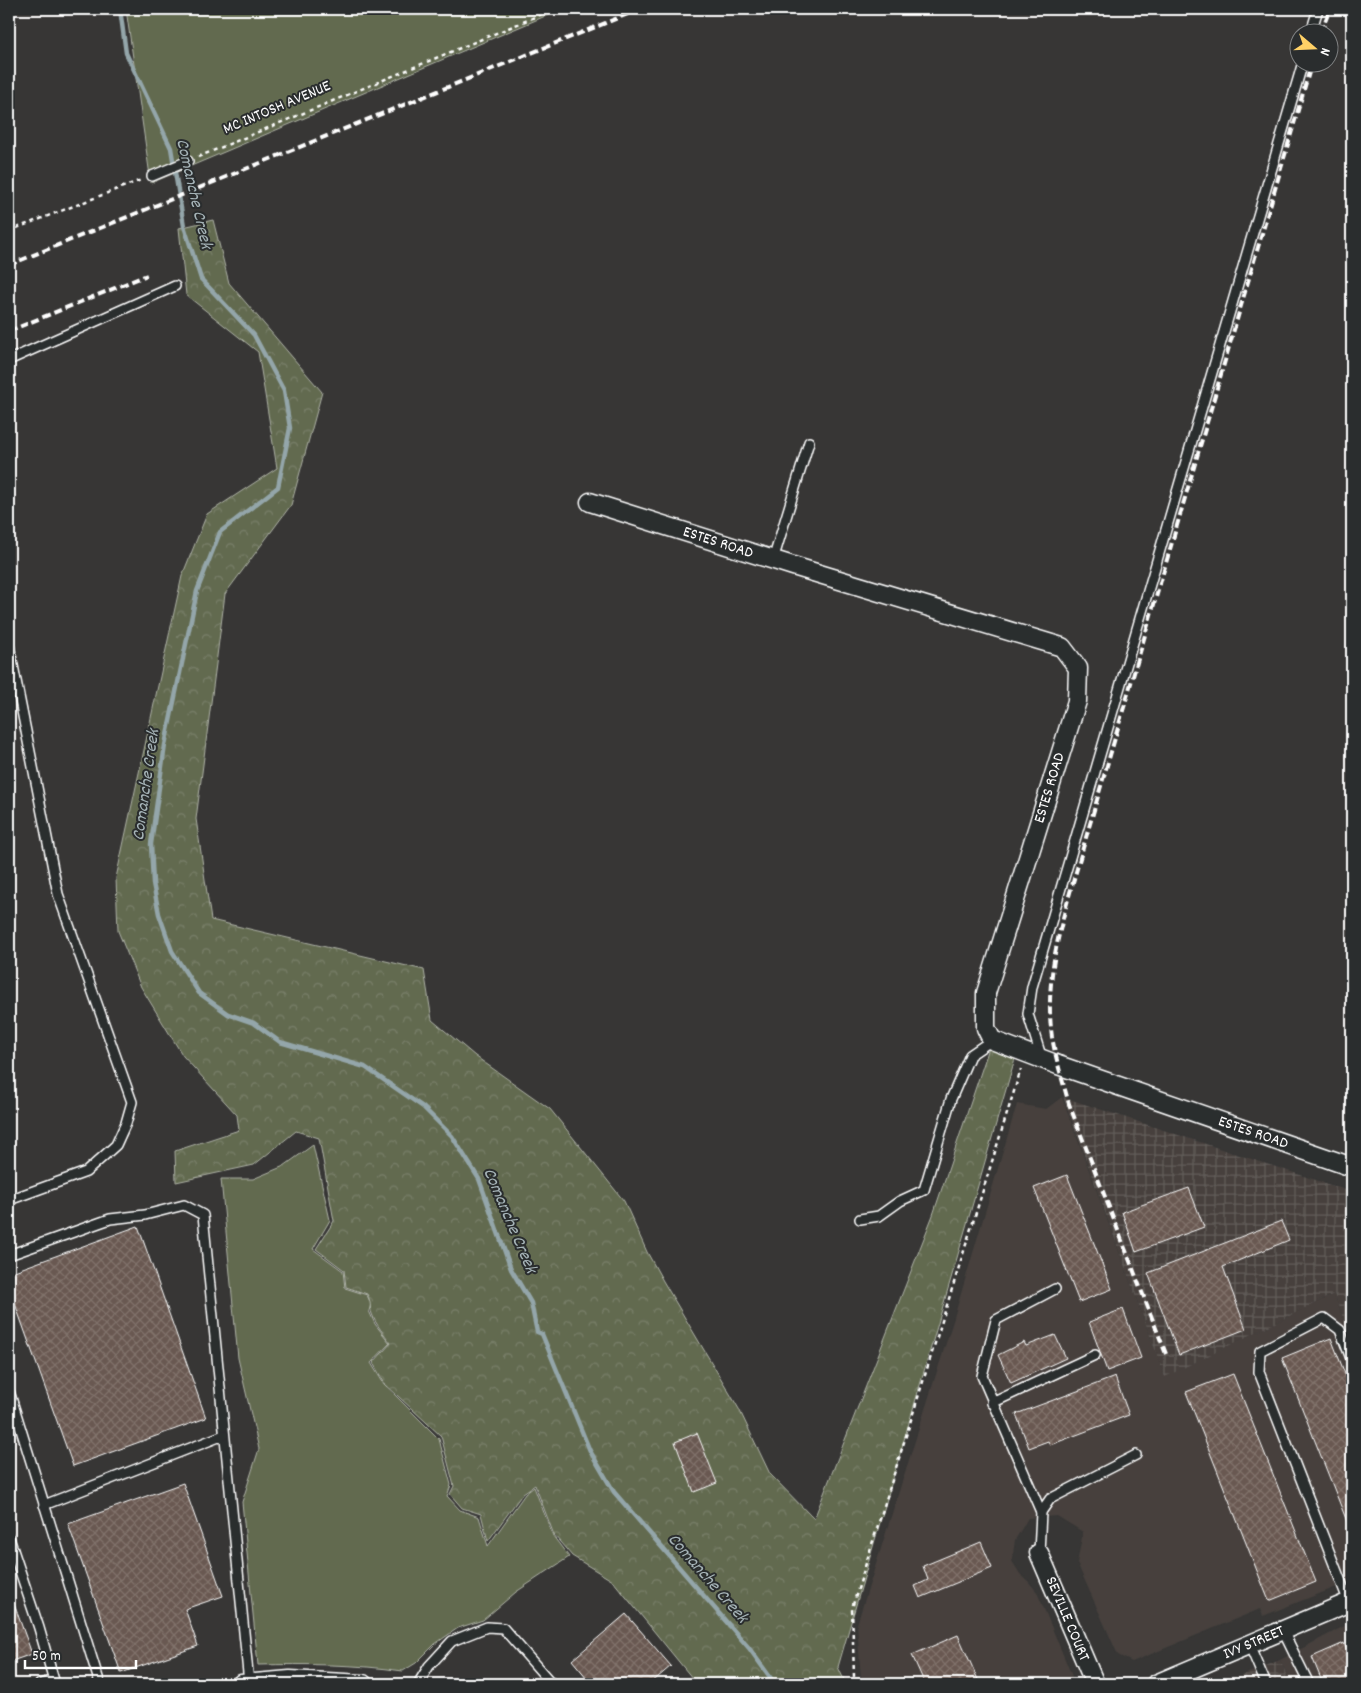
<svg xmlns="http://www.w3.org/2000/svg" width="1361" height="1693" viewBox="0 0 1361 1693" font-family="Dekko,sans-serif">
<defs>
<pattern id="industrial-grid" width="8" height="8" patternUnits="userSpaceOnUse" patternTransform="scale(1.25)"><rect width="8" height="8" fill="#46403d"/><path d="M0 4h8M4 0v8" fill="none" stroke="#625d5a"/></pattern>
<pattern id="forest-crowns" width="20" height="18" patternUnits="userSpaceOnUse" patternTransform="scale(1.25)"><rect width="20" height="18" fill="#626a50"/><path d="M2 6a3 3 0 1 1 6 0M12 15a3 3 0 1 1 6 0" fill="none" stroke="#7a806a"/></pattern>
<pattern id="building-cross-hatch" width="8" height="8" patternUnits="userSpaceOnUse" patternTransform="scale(1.25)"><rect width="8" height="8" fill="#695951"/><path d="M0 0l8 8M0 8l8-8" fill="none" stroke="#80726b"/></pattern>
</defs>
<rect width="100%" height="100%" fill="#373635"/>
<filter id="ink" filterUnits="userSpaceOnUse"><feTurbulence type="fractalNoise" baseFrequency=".02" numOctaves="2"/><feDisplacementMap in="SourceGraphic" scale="10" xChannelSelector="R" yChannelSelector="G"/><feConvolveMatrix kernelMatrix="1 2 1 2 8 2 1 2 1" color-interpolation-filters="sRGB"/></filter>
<g filter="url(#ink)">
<!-- built -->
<g fill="#46403d">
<path d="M1062,1097L1165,1376L1334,1294L1352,1341V1581L1263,1616L1260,1609L1132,1662L1118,1655L1077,1563L1083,1532L1057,1516L1028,1518L1015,1540L1012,1561L1020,1574L1028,1581L1037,1592L1072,1676L1068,1684H862L861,1680L857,1624L952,1324L1017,1104L1046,1109Z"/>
<path d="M1352,1622V1684H1291L1280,1660Z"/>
</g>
<!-- industrial -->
<g fill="url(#industrial-grid)">
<path d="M1063,1097L1352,1192V1341L1334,1294L1165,1377Z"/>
<path d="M1280,1660L1291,1684H1222Z"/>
</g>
<!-- green -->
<g fill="#626a50" stroke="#b0b4a8">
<path d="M126,9H562L151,183Z"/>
<path d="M313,1145L330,1220L313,1249L343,1271L345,1288L367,1295L371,1304L369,1311L375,1324L390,1343L371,1363L384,1384L439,1439L451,1485L447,1496L460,1510L479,1517L488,1546L525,1494L534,1487L553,1536L569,1557L516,1592L483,1620L458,1628L435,1644L416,1663L403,1671C355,1664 307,1664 258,1665L242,1502L259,1449L238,1358L221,1179H253L284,1166Z"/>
</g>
<!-- forest -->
<path fill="url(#forest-crowns)" stroke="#b0b4a8" d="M213,220L229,283L322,392L291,505L225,594L196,819L211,920L424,970L432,1020L475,1056L550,1109L624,1201L647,1252L663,1281L739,1409L770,1474L814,1519L933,1215L989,1048L1016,1055L838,1667L846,1684H697L613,1581L572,1556L554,1535L535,1485L523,1493L488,1541L481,1514L462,1508L450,1494L454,1486L441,1436L385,1384L373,1363L391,1343C384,1334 376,1325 372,1314C369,1307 372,1303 367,1294L346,1287L344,1270L316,1249L334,1221L319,1138L296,1131L254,1165L176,1182L175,1151L239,1130L237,1115L183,1056L141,987L118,931L116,878L182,576L207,514L277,468L258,352L186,295L179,228Z"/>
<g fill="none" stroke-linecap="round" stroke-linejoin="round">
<!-- stream -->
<path stroke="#94a6aa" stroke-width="4.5" d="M120,9L126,53L171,148L184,226L201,279L254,335L284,391L290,428L278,487L220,532L197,591L165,745L151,844L153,883L159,914L172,951L199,993L228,1014L254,1023L280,1042L365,1067L423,1107L452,1136L479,1179L511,1269L531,1303L537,1332L542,1334L590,1451L614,1492L749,1648L775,1684"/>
</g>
<!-- building -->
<g fill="url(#building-cross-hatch)" stroke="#fff">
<path d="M1067,1175L1112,1289L1079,1302L1034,1188Z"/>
<path d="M1189,1188L1204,1227L1136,1252L1122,1212Z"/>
<path d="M1281,1221L1289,1240L1223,1267L1246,1329L1179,1355L1148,1273Z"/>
<path d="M138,1226L206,1418L73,1466L9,1287V1273Z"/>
<path d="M1123,1309L1141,1358L1107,1371L1089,1322Z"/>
<path d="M1055,1335L1066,1358L1011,1383L998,1355L1024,1342L1026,1346Z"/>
<path d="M1331,1338L1352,1392V1534L1282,1358Z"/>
<path d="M1233,1374L1316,1582L1269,1601L1186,1392Z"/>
<path d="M1115,1377L1129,1415L1050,1445L1048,1441L1029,1448L1016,1414Z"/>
<path d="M697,1433L717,1483L694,1492L675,1442Z"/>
<path d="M183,1483L223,1596L185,1609L198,1646L121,1673L68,1524Z"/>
<path d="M981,1542L992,1568L920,1598L915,1586L928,1580L923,1566Z"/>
<path d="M10,1593L32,1654L9,1662V1594Z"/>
<path d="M626,1614L671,1666L650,1684H592L572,1660Z"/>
<path d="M958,1635L980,1684H925L912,1655Z"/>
<path d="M1344,1643L1352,1663V1684H1323L1312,1657Z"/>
</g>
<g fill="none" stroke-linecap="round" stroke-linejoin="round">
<!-- lane casing -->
<g stroke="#fff" stroke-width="12">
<g id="lane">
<path d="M1311,32L1318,9"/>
<path d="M152,176L188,161"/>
<path d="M9,360L175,286"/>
<path d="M773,560L809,442"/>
<path d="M9,645L58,894L132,1102L126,1123L116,1145L86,1172L9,1200"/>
<path d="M1042,1059L1028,1014L1032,987L1303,62"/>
<path d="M860,1219L879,1216L900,1201L924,1190L951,1099L970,1055L992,1040"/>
<path d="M9,1255L110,1219L145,1215L184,1205L203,1215L249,1683"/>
<path d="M1352,1361L1340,1330L1324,1318L1260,1351L1259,1372L1352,1610"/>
<path d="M9,1391L100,1684"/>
<path d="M992,1403L1095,1355"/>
<path d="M44,1505L224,1435"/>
<path d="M1041,1512L982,1376L996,1320L1055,1289"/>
<path d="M9,1538L39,1628L55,1684"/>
<path d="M1039,1553L1041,1512L1050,1499L1136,1455"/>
<path d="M1283,1631L1309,1684"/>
<path d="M1249,1644L1266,1684"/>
<path d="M40,1684L54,1680"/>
<path d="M418,1684L429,1666L452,1641L487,1627L503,1628L552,1684"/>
</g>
</g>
<!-- street casing -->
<g stroke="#fff" stroke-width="21">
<g id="street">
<path d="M590,502L793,566L1062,647L1078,668L1077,701L986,993V1028L992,1040L1058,1065L1352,1167"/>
<path d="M1039,1553L1095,1684"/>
<path d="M241,1684L290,1680L363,1684"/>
<path d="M1156,1684L1352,1601"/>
</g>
</g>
<!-- path -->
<g stroke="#fff" stroke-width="2.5" stroke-dasharray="4 4" stroke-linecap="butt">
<path d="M198,157L554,9"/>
<path d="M9,231L141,180"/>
<path d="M858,1684L854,1677L852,1608L1021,1069"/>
</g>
<!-- lane -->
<use href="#lane" stroke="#2a2d2e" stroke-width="9"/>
<!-- street -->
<use href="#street" stroke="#2a2d2e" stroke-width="18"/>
<!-- rail -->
<g stroke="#fff" stroke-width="4" stroke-dasharray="8 4" stroke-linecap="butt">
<path d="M1321,32L1330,9"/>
<path d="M9,265L640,9"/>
<path d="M9,331L147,275"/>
<path d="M1166,1354L1069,1104C1063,1082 1056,1060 1052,1037C1045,987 1057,937 1071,889L1312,62"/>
</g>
</g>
</g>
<g text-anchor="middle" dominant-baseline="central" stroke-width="4" stroke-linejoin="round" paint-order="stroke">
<!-- street labels -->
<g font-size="16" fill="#fff" stroke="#2a2d2e">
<text transform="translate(277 108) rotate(-23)">MC INTOSH AVENUE</text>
<text transform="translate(718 543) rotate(18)">ESTES ROAD</text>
<text transform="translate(1050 788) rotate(-73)">ESTES ROAD</text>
<text transform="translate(1253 1133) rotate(19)">ESTES ROAD</text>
<text transform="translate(1067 1619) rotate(67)">SEVILLE COURT</text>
<text transform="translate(1254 1643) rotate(-23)">IVY STREET</text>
</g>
<!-- water labels -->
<g font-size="18" font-style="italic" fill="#a6b4b8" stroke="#2a2d2e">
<text transform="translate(193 194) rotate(77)">Comanche Creek</text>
<text transform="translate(147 785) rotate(-82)">Comanche Creek</text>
<text transform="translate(509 1221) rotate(67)">Comanche Creek</text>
<text transform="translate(707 1579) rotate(49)">Comanche Creek</text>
</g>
</g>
<!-- margin -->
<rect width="1361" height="1693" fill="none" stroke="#2a2d2e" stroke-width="30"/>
<rect x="15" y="15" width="1331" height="1663" fill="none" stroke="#fff" stroke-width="2" filter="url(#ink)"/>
<!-- north arrow -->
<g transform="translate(1314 48) rotate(109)"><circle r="24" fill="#2a2d2e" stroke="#7f8182"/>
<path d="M0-4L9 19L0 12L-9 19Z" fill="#ffd166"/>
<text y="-8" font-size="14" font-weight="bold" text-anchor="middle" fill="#ffffff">N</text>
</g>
<!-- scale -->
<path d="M25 1660v8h111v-8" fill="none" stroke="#ffffff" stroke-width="2.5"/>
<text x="32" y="1660" font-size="15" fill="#ffffff" stroke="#2a2d2e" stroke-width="4" paint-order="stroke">50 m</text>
</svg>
